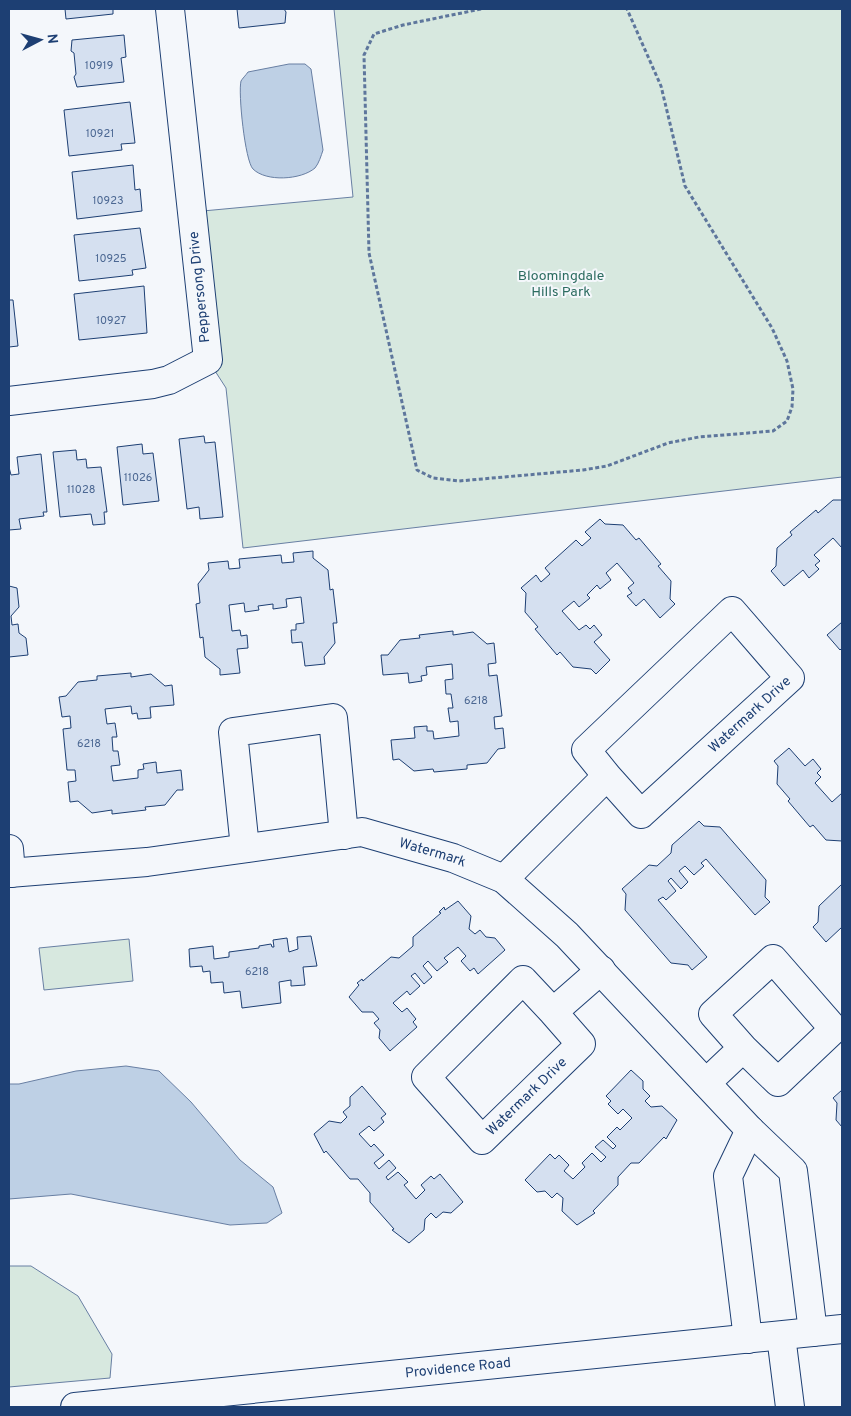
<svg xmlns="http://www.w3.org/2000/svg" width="851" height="1416" viewBox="0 0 851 1416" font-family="Overpass,sans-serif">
<rect width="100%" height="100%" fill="#f4f7fb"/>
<!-- green -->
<g fill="#d7e8df" stroke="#687fa3">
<path d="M334,9H842V477L243,548L226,388L208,360L192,212L353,197Z"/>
<path d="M129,939L133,981L44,990L39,948Z"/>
<path d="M9,1266H31L78,1296L112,1354L110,1378L9,1387Z"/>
</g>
<!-- water -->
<g fill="#bed0e5" stroke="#687fa3">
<path d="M289,64H305L311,69L323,150C321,156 319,163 315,168C301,180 266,182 253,169C245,161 238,93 241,81C242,79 246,75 248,72Z"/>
<path d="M126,1066L159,1071L191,1102L240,1160L273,1187L282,1213L267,1223L230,1225L71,1194L9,1199V1084H19L76,1071Z"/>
</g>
<!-- building -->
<g fill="#d5e0f0" stroke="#1d3f73">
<path d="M65,9H113V14L66,19Z"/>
<path d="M237,9H284L286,12L285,23L239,28Z"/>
<path d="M124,35L126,57L121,58L124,82L77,87L74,77L76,74L74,53L71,51L72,40Z"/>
<path d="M130,102L135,143L121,144L122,150L69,156L64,110Z"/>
<path d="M133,165L135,190L140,189L142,211L77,219L72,172Z"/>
<path d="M140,228L146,268L132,270L133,275L79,281L74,235Z"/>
<path d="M144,286L147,333L79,340L74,294Z"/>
<path d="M9,300H13L18,346L9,347Z"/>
<path d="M204,436L205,443L215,442L223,517L200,519L199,507L187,509L179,439Z"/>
<path d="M142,444L143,454L153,453L159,501L123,505L117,447Z"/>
<path d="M76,450L77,460L86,459L87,468L101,467L107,512H104L105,524L93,525L91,514L60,517L53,452Z"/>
<path d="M41,454L47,512H43L44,516L19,519L21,529L9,530V467L11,475L19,474L17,457Z"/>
<path d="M833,500H842V548L833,538L814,555L820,561L815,565L819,569L809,578L803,570L784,586L771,571L776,566L777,548L792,535L790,532L816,510L818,513Z"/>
<path d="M600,519L605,524L623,525L636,540L639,538L661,564L658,566L671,581L670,599L675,604L660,618L644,599L636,606L627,596L632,593L628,588L634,583L617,563L606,573L611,580L600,589L597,585L587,595L590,598L579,607L574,601L562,611L579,630L586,625L590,629L594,625L602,635L594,642L610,660L596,674L591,669L573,667L560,652L557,655L535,629L538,627L525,612L526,593L521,588L536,575L541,582L550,574L545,568L576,540L582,546L591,538L585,532Z"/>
<path d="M313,551V558L328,570L330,590L333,589L337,623H333L335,643L324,657L325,664L305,666L302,642L292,643L291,630H296V624L304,623L301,597L286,599L287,607L273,609V604L258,606L259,610L245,612L244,603L229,605L232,631L240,630L241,636L247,635L248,648L237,649L240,673L220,675V669L205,657L203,637L200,638L196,604L200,603L198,584L209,570L208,563L228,561L229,569L240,568L239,559L281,555L282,563L294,562L293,553Z"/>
<path d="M9,586L17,588L19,607L11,616L12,625L18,624L19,633L26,638L28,655L9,657Z"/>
<path d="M842,622V648L840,650L827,635Z"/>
<path d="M453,631V635L473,632L487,644L494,643L496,663L488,664L489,676L497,675L502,716L494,717L495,729L503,728L505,748L498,749L487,763L467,765V769L434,772L433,769L414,771L399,759L393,760L391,740L415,738L414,727L427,726V731H433L434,739L459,736L458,721L450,722L448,708H453L451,694H446L445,680L453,679L452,664L426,667L427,675L421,676L422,681L409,683L408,673L383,675L381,655H388L400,640L420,638L419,635Z"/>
<path d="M131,673V677L151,674L165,686L172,685L174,705L150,707L151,718L138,719L137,713L132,714L131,706L105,709L107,724L115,723L117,737H112L113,751H118L120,765L111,766L113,781L138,778V770L144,769L143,764L156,762L157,773L181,770L183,790H177L165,805L145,807L146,810L112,814V810L92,813L78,801L70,802L68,782L76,781L75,770H67L63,729L71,728L70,716L62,717L59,697L66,696L78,682L97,680V676Z"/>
<path d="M789,748L805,766L813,759L821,769L817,773L821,777L815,783L832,802L842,793V841L826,840L813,825L810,827L788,801L790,799L777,784L778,766L774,761Z"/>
<path d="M699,821L704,826L720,827L766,880L765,897L770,902L755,915L706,859L701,863L704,866L694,875L685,866L679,871L688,882L681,889L671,878L668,881L676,891L666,900L663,897L658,900L707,957L692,970L688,965L671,963L625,910L626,894L622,889L649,865L657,866L671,853L672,845Z"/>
<path d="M842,884V927L826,942L813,927L818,922L819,906Z"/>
<path d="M458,901L471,916L469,929L475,934L480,930L486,937L495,938L505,950L478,974L474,968L470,971L461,961L466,956L458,947L444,958L448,962L437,971L428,961L423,966L432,977L424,984L415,973L411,976L420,986L410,995L407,991L393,1003L402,1012L407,1008L416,1019L413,1022L417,1027L390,1051L379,1038L380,1030L374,1023L379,1019L373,1012H362L349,997L359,985L357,983L362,979L363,981L391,957L399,958L413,946V937L441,913L439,912L444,907L445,910Z"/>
<path d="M311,936L317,966L303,967L305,985L291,986V980L279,982L281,1003L242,1008L240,991L224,993L223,982L211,983L210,971L203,972L202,966L190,967L189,949L213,946L214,959L229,957V952L259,948V946L271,944L272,947H274L273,940L287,938L289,952L298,949L297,937Z"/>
<path d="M631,1070L643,1081V1089L650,1096L645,1101L651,1107L662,1106L677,1120L666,1139L664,1137L639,1163H631L618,1177V1185L593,1211L595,1213L577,1225L562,1211L563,1198L557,1193L552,1198L545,1191L537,1192L525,1180L550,1154L555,1159L559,1155L569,1165L564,1171L573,1179L585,1167L582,1163L592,1153L601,1162L606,1157L595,1147L603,1140L613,1149L616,1146L607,1137L617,1127L620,1130L632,1118L623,1109L618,1114L608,1104L611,1101L606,1096Z"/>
<path d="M362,1086L386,1114L381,1118L384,1122L374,1131L369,1126L359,1134L371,1147L374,1144L384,1155L374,1163L379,1169L389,1160L396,1168L386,1177L388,1180L398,1172L408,1182L404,1185L416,1199L425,1190L421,1185L431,1176L434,1179L440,1174L463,1202L451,1213L443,1212L436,1218L431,1213L425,1219L424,1230L409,1243L392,1230L394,1229L370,1202V1193L358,1179H350L326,1151L324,1153L314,1134L329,1121L341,1123L347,1117L343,1112L350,1106V1097Z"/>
<path d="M842,1090V1127L836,1120L837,1103L833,1098Z"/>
</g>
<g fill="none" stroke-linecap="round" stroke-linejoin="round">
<!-- minor casing -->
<g stroke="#1d3f73" stroke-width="30">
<g id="minor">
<path d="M9,401L153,384L169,380L208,360L170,9"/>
<path d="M245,848L233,732L333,718L344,835"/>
<path d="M9,849L11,873"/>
<path id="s1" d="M9,873L147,862L362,832L453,858L504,879L567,935L750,1130L793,1171L813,1332"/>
<path id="s2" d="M504,879L607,776L641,814L790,678L732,611L586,750L607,776"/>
<path d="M553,1012L581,1044L482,1140L426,1077L523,980L553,1012L601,970"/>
<path d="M706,1083L743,1048L778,1082L834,1029L773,959L713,1014L743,1048"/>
<path d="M781,1336L790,1407"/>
<path d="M748,1339L728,1176L750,1130"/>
<path id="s3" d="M75,1407L842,1329"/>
</g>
</g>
<!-- path -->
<path stroke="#5e769c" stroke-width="3" stroke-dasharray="4 2.5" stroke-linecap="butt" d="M481,9L403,25L374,34L364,55L369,253L417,470L433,478L459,481L583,470L607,466L668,443L699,437L773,431L787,421L792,407L793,389L787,361L772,328L685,186L661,86L627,9"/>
<!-- minor -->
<use href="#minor" stroke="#f4f7fb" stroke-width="28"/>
</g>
<g text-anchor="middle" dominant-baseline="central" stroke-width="4" stroke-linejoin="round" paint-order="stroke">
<!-- number labels -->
<g font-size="11" fill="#4b6792">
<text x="99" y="66">10919</text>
<text x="100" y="134">10921</text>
<text x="108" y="201">10923</text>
<text x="111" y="259">10925</text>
<text x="111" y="321">10927</text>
<text x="138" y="478">11026</text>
<text x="81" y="490">11028</text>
<text x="476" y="701">6218</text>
<text x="89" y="744">6218</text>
<text x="257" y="972">6218</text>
</g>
<!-- park labels -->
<g font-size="14" fill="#2c6c60" stroke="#f4f7fb">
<text x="561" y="276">Bloomingdale<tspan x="561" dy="16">Hills Park</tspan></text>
</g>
<!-- street labels -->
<g font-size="14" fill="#1d3f73" stroke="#f4f7fb">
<text transform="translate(200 287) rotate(-96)">Peppersong Drive</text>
<text stroke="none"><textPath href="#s2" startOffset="344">Watermark Drive</textPath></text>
<text stroke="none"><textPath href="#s1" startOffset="429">Watermark</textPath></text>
<text transform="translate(527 1097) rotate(-44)">Watermark Drive</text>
<text stroke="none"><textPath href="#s3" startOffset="385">Providence Road</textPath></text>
</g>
</g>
<!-- border -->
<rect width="851" height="1416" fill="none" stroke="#1d3f73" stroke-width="20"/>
<!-- north arrow -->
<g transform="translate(40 40) rotate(84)" stroke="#f4f7fb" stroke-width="4" paint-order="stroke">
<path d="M0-4L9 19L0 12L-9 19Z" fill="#1d3f73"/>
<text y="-8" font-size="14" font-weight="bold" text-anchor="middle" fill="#1d3f73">N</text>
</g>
</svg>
